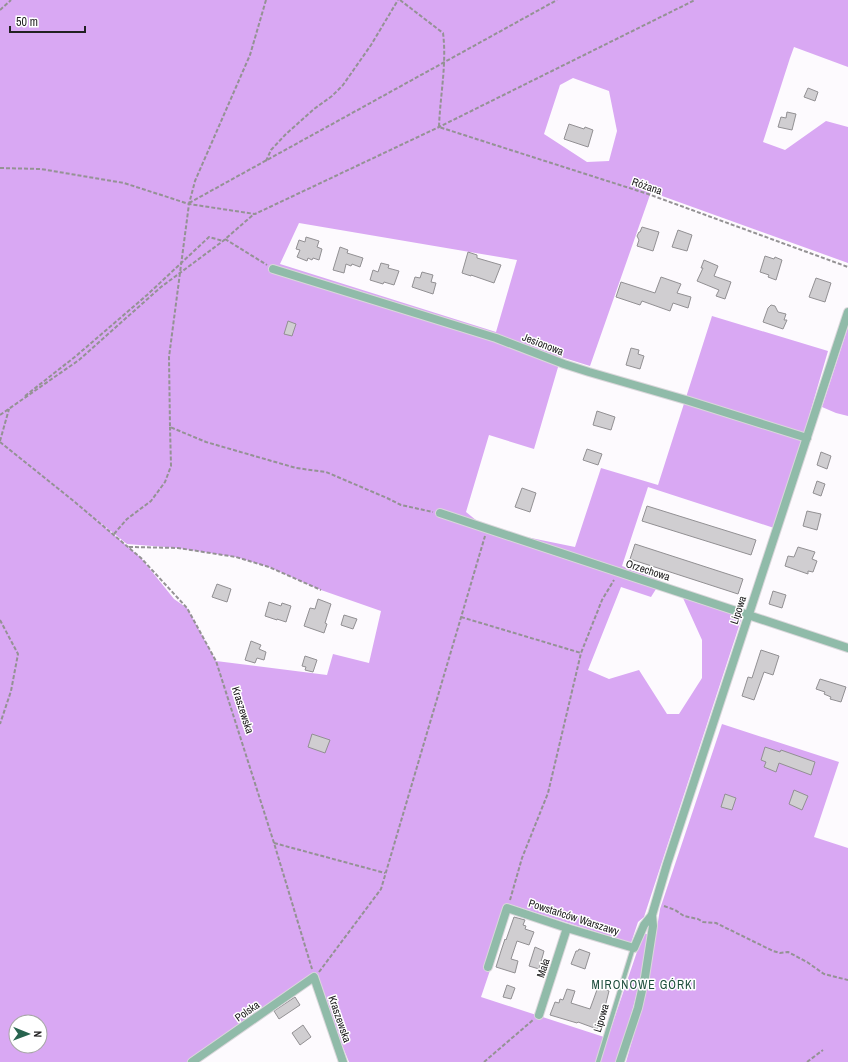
<svg xmlns="http://www.w3.org/2000/svg" width="848" height="1062" viewBox="0 0 848 1062" font-family="'Archivo Narrow',sans-serif">
<rect width="100%" height="100%" fill="#fdfafe"/>
<!-- forest -->
<g fill="#d9a8f3" fill-rule="evenodd">
<path d="M0,0H848V67L794,47L790,58L763,142L785,150L826,121L848,127V263L651,192L590,366L561,357L534,449L489,435L466,512L487,529L575,547L601,468L658,485L712,316L828,351L803,437L774,528L648,487L622,566L661,581L651,597L621,587L588,670L609,679L639,670L667,714H679L702,678V640L683,598L742,617L644,917L638,922L631,943L512,905L481,997L604,1037L607,1040L643,934H649C642,978 631,1020 616,1062H349L314,977L192,1062H0ZM573,78L609,91L617,131L609,161L587,162L544,134L560,85ZM299,223L517,260L496,332L280,264ZM92,516L127,544L178,548L236,557L269,567L321,590L381,611L369,663L333,654L327,675L216,661L187,608L174,599L141,558ZM16,1022H40V1046H16Z"/>
<path d="M848,327V416L836,413L822,407Z"/>
<path d="M722,724L839,762L814,837L848,848V1062H626L642,1006L650,971L660,909Z"/>
</g>
<!-- building -->
<g fill="#d0ced1" stroke="#929093">
<path d="M808,88L818,92L815,101L804,97Z"/>
<path d="M787,112L796,114L792,130L778,127L781,117L786,118Z"/>
<path d="M569,124L584,129L585,127L593,130L588,147L564,139Z"/>
<path d="M642,227L659,232L653,251L637,246L639,240L637,236L639,232H640Z"/>
<path d="M678,230L692,235L687,251L672,247Z"/>
<path d="M306,237L319,241L317,247L322,249L319,260L313,258L312,260L308,258L307,261L297,257L300,250L296,249L299,240L305,242Z"/>
<path d="M340,247L348,250L347,253L363,258L360,267L352,264L351,266L346,264L344,273L333,270Z"/>
<path d="M468,252L477,255V258L501,265L494,283L471,275V276L462,273Z"/>
<path d="M765,256L774,259L775,257L782,260L776,280L768,277L769,275L760,272Z"/>
<path d="M704,260L718,266L714,276L731,282L725,299L716,296L719,290L697,281L703,268H701Z"/>
<path d="M381,263L389,265L388,268L399,271L394,285L384,282L383,284L370,280L373,270L378,272Z"/>
<path d="M422,272L433,275L431,282L436,283L433,294L412,287L415,277L420,278Z"/>
<path d="M661,277L681,284L677,293L691,297L688,308L673,303L670,311L642,301L640,305L616,297L621,282L655,293Z"/>
<path d="M816,278L831,283L825,302L809,297Z"/>
<path d="M771,305L775,306L778,312L786,314L784,320H787L783,329L763,322L768,308Z"/>
<path d="M288,321L296,324L292,336L284,334Z"/>
<path d="M631,348L639,350L638,354L644,356L640,369L626,365Z"/>
<path d="M597,411L615,417L611,430L593,425Z"/>
<path d="M587,449L602,454L598,465L583,460Z"/>
<path d="M821,452L831,456L827,469L817,465Z"/>
<path d="M817,481L825,484L821,496L813,493Z"/>
<path d="M522,488L536,493L530,512L515,507Z"/>
<path d="M647,506L756,540L751,555L642,521Z"/>
<path d="M807,511L821,514L817,530L803,526Z"/>
<path d="M635,544L743,579L738,594L630,559Z"/>
<path d="M798,547L815,552L812,559L817,561L813,572L808,571V574L785,566L788,556L794,557Z"/>
<path d="M217,584L231,589L227,602L212,597Z"/>
<path d="M773,591L786,595L782,608L769,604Z"/>
<path d="M318,599L331,604L325,623L327,624L324,633L304,626L310,608L315,609Z"/>
<path d="M269,602L281,606L282,603L291,606L286,622L277,619V620L265,616Z"/>
<path d="M344,615L357,619L353,629L341,625Z"/>
<path d="M251,641L261,645L259,649L266,652L264,660L257,658L255,663L245,660Z"/>
<path d="M761,650L779,656L773,675L764,672L754,700L742,696L748,677L752,678Z"/>
<path d="M305,656L317,660L313,672L305,670L306,667L302,666Z"/>
<path d="M820,679L846,687L841,702L830,699L831,697L824,694L825,692L816,689Z"/>
<path d="M312,734L330,740L325,753L308,747Z"/>
<path d="M765,747L780,752L781,750L815,762L811,775L779,763L776,772L764,767L766,762L761,760Z"/>
<path d="M794,790L808,796L802,810L789,804Z"/>
<path d="M725,794L736,798L732,810L721,807Z"/>
<path d="M514,917L525,920L523,925L526,926L525,929L534,932L529,945L517,941L511,959L518,961L515,973L496,967L501,951L505,939L506,940Z"/>
<path d="M535,947L544,951L539,969L529,966Z"/>
<path d="M579,949L590,953L585,969L571,964L576,951H578Z"/>
<path d="M507,985L515,988L511,999L503,997Z"/>
<path d="M598,987L609,991L604,1011L597,1029L578,1022L577,1023L550,1015L555,1002L559,1003L560,999L563,1000L567,989L575,991L571,1003L590,1009Z"/>
<path d="M295,997L300,1005L279,1019L274,1011Z"/>
<path d="M303,1025L311,1037L300,1045L292,1033Z"/>
</g>
<g fill="none" stroke-linecap="round" stroke-linejoin="round">
<!-- service casing -->
<g stroke="#dad7db" stroke-width="6">
<path id="service" d="M598,1062L633,948"/>
</g>
<!-- minor casing -->
<g stroke="#dad7db" stroke-width="10">
<g id="minor">
<path d="M273,269L496,338L564,364L589,372L686,400L807,438"/>
<path d="M440,513L848,648"/>
<path d="M488,967L507,908L567,928L634,948L644,925L652,915"/>
<path d="M539,1015L567,928"/>
<path d="M192,1062L314,977L343,1062"/>
<path d="M620,1062L638,1008L645,977L653,926L652,915L667,864L848,312"/>
</g>
</g>
<!-- path -->
<g stroke="#949294" stroke-width="2" stroke-dasharray="4 2" stroke-linecap="butt">
<path d="M266,0L250,55L195,181L189,204L169,357L170,427L206,442L296,468L326,472L387,498L401,505L433,512"/>
<path d="M400,0L443,33C447,64 440,96 439,127L648,194L848,267"/>
<path d="M0,10L11,0"/>
<path d="M266,161L271,150L286,134L314,109L332,96L343,85L371,45L398,0"/>
<path d="M0,168L41,169L124,183L189,204L255,214L439,127L695,0"/>
<path d="M189,203L557,0"/>
<path d="M225,239L267,265"/>
<path d="M25,396L76,356L147,295L209,237L223,241"/>
<path d="M0,415L79,360L161,287L223,241L254,214"/>
<path d="M0,441L9,409"/>
<path d="M0,442L76,503L141,558L187,608L216,661L274,843L312,969"/>
<path d="M114,534L127,519L151,501L165,482L171,466L170,427"/>
<path d="M129,547L178,548L236,557L269,567L321,590"/>
<path d="M461,617L581,653"/>
<path d="M0,620L18,654L11,691L0,724"/>
<path d="M274,843L385,873"/>
<path d="M510,900L522,858L548,793L581,653L602,600L614,580"/>
<path d="M664,906L675,910L684,916L698,919L703,922L716,923L773,951L780,953L788,952L807,962L824,974L848,980"/>
<path d="M319,972L381,889L485,536"/>
<path d="M484,1062L533,1020"/>
<path d="M807,1062L823,1050"/>
</g>
<!-- service -->
<use href="#service" stroke="#90bba9" stroke-width="4"/>
<!-- minor -->
<use href="#minor" stroke="#90bba9" stroke-width="8"/>
</g>
<g text-anchor="middle" dominant-baseline="central" stroke-width="3" stroke-linejoin="round" paint-order="stroke">
<!-- street labels -->
<g font-size="11" fill="#222122" stroke="#fff">
<text transform="translate(647 186) rotate(19)">Różana</text>
<text transform="translate(543 344) rotate(21)">Jesionowa</text>
<text transform="translate(648 570) rotate(18)">Orzechowa</text>
<text transform="translate(738 610) rotate(-72)">Lipowa</text>
<text transform="translate(243 710) rotate(72)">Kraszewska</text>
<text transform="translate(574 917) rotate(18)">Powstańców Warszawy</text>
<text transform="translate(543 968) rotate(-72)">Mała</text>
<text transform="translate(247 1011) rotate(-35)">Polska</text>
<text transform="translate(601 1018) rotate(-73)">Lipowa</text>
<text transform="translate(340 1019) rotate(71)">Kraszewska</text>
</g>
<!-- neighbourhood labels -->
<g font-size="12" letter-spacing="1" fill="#1b4b3b" stroke="#fff">
<text x="644" y="985">MIRONOWE GÓRKI</text>
</g>
</g>
<!-- north arrow -->
<g transform="translate(28 1034) rotate(91)"><circle r="19" fill="#ffffff" stroke="#a7a6a7"/>
<path d="M0-3L7 15L0 10L-7 15Z" fill="#27644f"/>
<text y="-6" font-size="11" font-weight="bold" text-anchor="middle" fill="#222122">N</text>
</g>
<!-- scale -->
<path d="M10 26v6h75v-6" fill="none" stroke="#222122" stroke-width="2"/>
<text x="16" y="26" font-size="12" fill="#222122" stroke="#ffffff" stroke-width="3" paint-order="stroke">50 m</text>
</svg>
